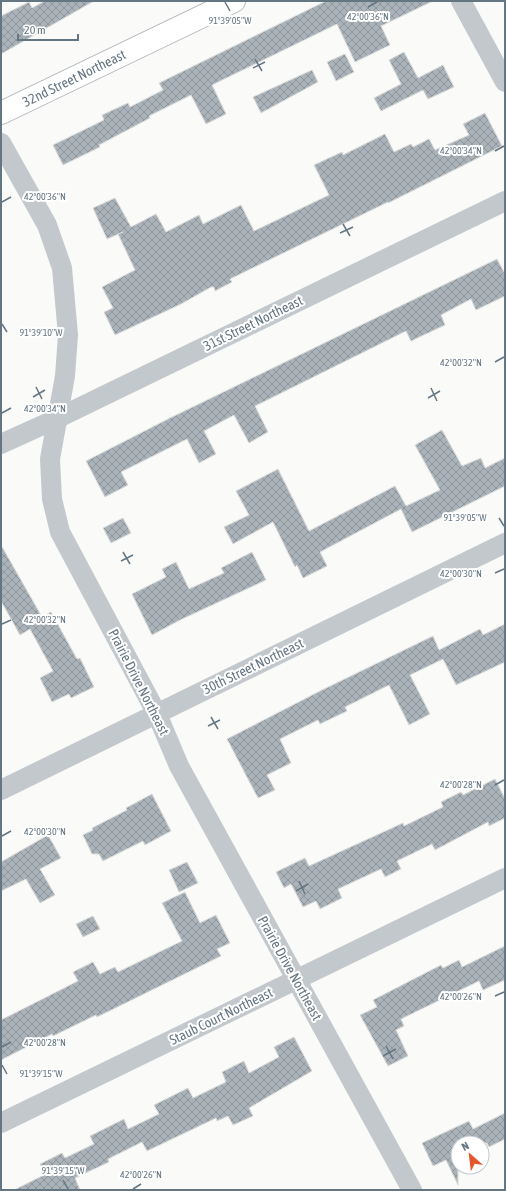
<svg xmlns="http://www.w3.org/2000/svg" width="506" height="1191" viewBox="0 0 506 1191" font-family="'Asap Condensed',sans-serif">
<defs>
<pattern id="building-cross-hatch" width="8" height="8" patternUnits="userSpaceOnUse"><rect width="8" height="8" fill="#aab3b9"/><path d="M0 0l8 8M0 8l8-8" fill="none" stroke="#8e969c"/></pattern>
</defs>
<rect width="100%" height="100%" fill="#fafaf8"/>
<!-- building -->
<g fill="url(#building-cross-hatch)" stroke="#dcdcda">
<path d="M45,1H94L1,54V16L29,2L32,8Z"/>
<path d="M326,1H433L381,26L390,45L355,62L337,24L212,85L226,114L206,124L191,95L149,116L150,118L99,145L100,147L63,165L53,145L104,120L102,115L128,103L130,107L163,90L159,83Z"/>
<path d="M404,52L418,78L443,65L454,87L428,99L423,90L381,111L374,98L401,84L389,60Z"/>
<path d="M345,54L354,72L336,81L327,62Z"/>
<path d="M312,70L318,82L261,113L253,97Z"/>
<path d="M485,113L502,146L388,203V202L230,279L232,282L215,291L214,287H211L181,304L115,335L104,312L113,308L102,287L135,270L118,234L123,232L107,239L93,208L115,198L131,227L156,214L166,232L199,215L203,224L241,205L254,231L329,195L314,165L342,152L343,155L385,134L394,152L411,144L413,147L429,139L435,150L469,135L463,124Z"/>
<path d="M497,259L505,274V296L476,310L471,299L441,315L445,325L411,341L406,331L255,406L268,432L249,443L234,415L204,431L216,454L199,463L187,439L121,472L128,485L105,497L86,461L170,418Z"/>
<path d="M442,430L462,466L481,458L485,468L505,458V486L412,532L401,509L320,552L327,566L303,578L297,565L295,567L273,522L233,544L224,527L249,515L236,491L278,469L309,531L395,486L406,506L440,490L415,445Z"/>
<path d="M123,518L131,533L111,543L103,528Z"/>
<path d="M1,545L42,617L51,612L77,659L80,658L94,687L71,698L69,694L52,702L40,678L53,671L30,629L20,635L1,601Z"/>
<path d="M252,552L266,580L180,620L152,635L132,594L166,577L162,569L176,562L189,589L224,573L221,568Z"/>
<path d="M505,624V662L456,685L443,659L410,675L430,714L409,725L389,685L345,707L347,711L320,724L318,720L280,739L291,763L267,775L275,790L258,798L227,739L320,691L433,636L439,650L480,629L483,635Z"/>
<path d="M495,779L505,799V818L489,826L488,822L435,850L432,844L397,861L401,869L385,877L381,869L338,889L342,898L320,909L316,901L303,907L291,884L284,888L276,872L305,858L309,866L403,823L404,826L443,807L441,802L461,792L463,795Z"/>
<path d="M152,794L171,831L145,845L143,841L103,861L99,854H92L83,835L93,830L92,828L127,810L126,808Z"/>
<path d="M48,835L61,858L40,869L55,895L40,903L26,879L1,891V862Z"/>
<path d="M187,862L198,883L179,892L169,870Z"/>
<path d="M185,892L200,923L216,915L230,943L217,949L221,956L97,1017L96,1015L53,1036L52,1034L1,1060V1020L78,981L73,972L93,962L100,974L115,967L118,972L182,941L162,903Z"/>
<path d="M93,916L100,929L83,937L76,924Z"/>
<path d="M505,946V980L483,990L479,981L401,1019L404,1026L396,1030L408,1056L388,1066L360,1015L377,1007L373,1000L441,965L443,968L459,960L462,967Z"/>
<path d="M294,1037L312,1071L249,1108L253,1116L233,1125L228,1116L217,1121L216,1118L147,1151L142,1142L108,1159L109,1162L75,1178L80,1190H14L46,1174L40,1164L62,1153L65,1158L94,1144L90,1136L124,1119L128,1129L159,1114L154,1105L188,1088L193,1098L226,1082L222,1072L244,1061L249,1073L279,1057L274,1047Z"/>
<path d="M505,1113V1139L489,1147L487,1143H458V1185L446,1160L433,1166L422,1143L469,1121L473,1129Z"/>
</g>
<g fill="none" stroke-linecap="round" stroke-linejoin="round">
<!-- major casing -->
<g stroke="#b5babe" stroke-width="24">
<path id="major" d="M1,113L234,1"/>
</g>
<!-- minor -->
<g stroke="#c3c8cc" stroke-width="20">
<path d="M461,1L505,82"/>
<path d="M1,143L47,225L62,268L68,335L65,376L50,459L52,499L60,532L157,714L179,766L412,1190"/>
<path d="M1,444L56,419L505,201"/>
<path d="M1,790L505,543"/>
<path d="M1,1123L505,878"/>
</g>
<!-- major -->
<use href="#major" stroke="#fff" stroke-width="22"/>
</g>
<!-- ticks -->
<path fill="none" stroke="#657683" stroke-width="1.5" d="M225,2L230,11M368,7L377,2M255,59L262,71M253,68L265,62M495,151L504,146M2,202L11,197M343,224L350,236M340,233L353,227M2,324L7,332M495,362L504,357M36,387L42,399M431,388L437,401M33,397L45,390M428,398L440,391M2,413L11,408M499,518L504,526M123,552L130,564M121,561L133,555M495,573L504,569M2,624L11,620M211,717L218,729M208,726L220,720M495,785L504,780M2,836L11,831M299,881L305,894M296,891L308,884M495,996L504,992M386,1046L393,1059M2,1047L11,1042M383,1056L396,1049M2,1065L7,1074M63,1180L68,1189M133,1189L141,1184"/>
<g text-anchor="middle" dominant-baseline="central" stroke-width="4" stroke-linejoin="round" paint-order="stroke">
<!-- street labels -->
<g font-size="14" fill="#657683" stroke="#fff">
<text transform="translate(74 78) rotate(-26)">32nd Street Northeast</text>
<text transform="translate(253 323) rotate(-26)">31st Street Northeast</text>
<text transform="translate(253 666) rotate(-26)">30th Street Northeast</text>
<text transform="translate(139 682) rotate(63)">Prairie Drive Northeast</text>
<text transform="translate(290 968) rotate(61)">Prairie Drive Northeast</text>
<text transform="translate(221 1016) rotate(-26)">Staub Court Northeast</text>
</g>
</g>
<g font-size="10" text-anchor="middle" fill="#657683" stroke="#fff" stroke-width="4" stroke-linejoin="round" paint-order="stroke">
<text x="368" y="20">42°00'36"N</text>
<text x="230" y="24">91°39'05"W</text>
<text x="461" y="154">42°00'34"N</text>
<text x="45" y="200">42°00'36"N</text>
<text x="41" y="336">91°39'10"W</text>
<text x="461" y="366">42°00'32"N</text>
<text x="45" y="412">42°00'34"N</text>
<text x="465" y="521">91°39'05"W</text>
<text x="461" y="577">42°00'30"N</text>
<text x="45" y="623">42°00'32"N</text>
<text x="461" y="788">42°00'28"N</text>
<text x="45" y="835">42°00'30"N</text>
<text x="461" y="1000">42°00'26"N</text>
<text x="45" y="1046">42°00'28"N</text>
<text x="41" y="1077">91°39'15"W</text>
<text x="63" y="1174">91°39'15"W</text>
<text x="141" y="1178">42°00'26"N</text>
</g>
<!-- border -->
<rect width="506" height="1191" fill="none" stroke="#657683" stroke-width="4"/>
<!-- north arrow -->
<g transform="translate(470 1155) rotate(332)"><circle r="19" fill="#ffffff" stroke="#c1c8cd"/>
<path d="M0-3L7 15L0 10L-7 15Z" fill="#e4572e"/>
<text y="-6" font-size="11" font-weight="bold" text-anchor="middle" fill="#657683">N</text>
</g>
<!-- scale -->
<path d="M18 34v6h60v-6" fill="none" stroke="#657683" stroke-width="2"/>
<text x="24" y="34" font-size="12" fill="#657683" stroke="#ffffff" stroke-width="3" paint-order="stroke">20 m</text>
</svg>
